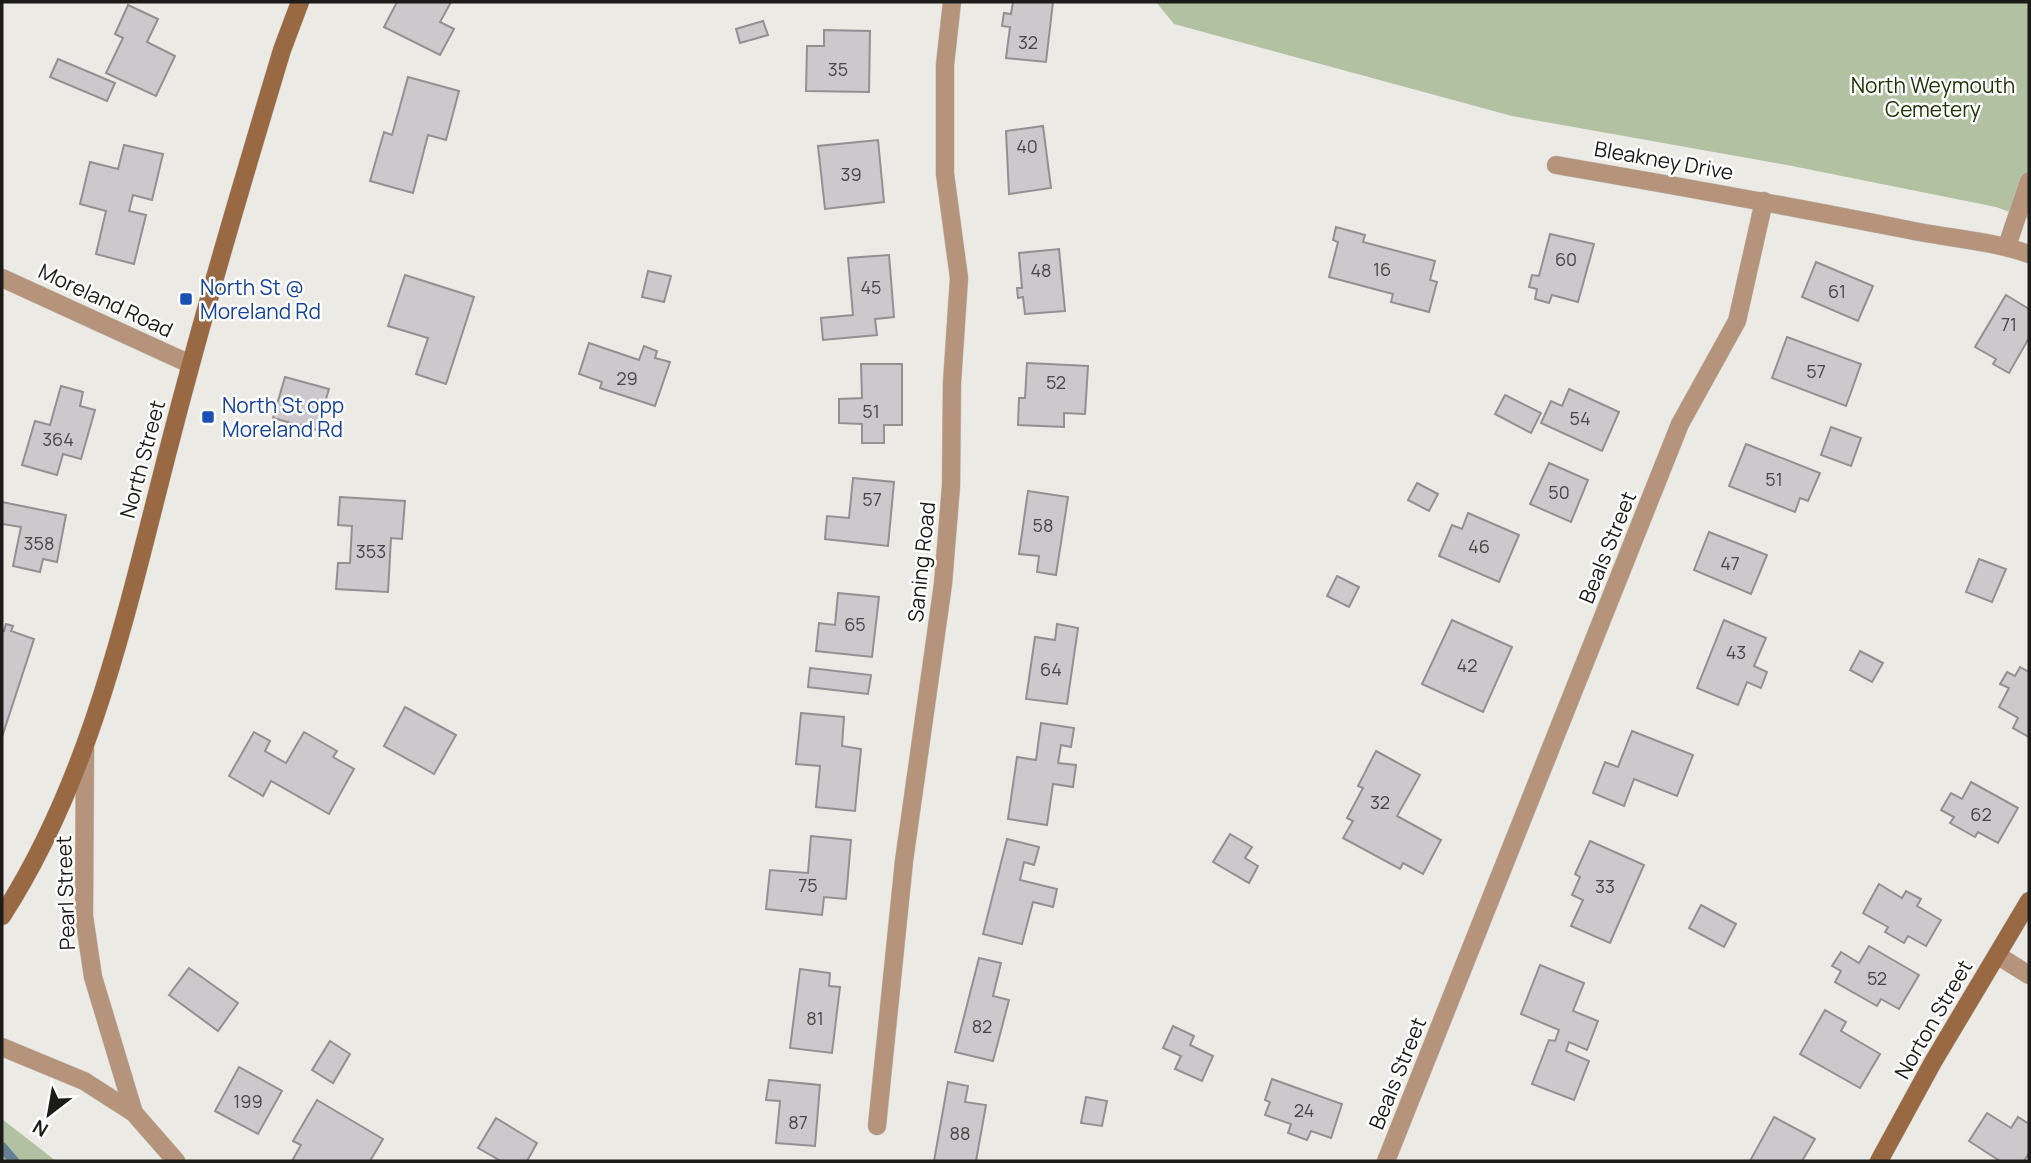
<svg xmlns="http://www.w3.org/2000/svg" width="2031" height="1163" viewBox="0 0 2031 1163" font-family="Manrope,sans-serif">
<rect width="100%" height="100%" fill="#eceae5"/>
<!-- green -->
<g fill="#b2c1a2">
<path d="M1156,2H2029V219L1996,207L1787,165L1512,116L1174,24Z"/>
<path d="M2,1119L56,1161H2Z"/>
</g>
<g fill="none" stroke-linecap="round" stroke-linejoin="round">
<!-- stream -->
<path stroke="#658094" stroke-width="10" d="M2,1147L14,1161"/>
</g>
<!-- building -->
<g fill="#cdc8cc" stroke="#938f92" stroke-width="2">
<path d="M397,2H451L440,22L454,29L440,55L384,27Z"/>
<path d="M1013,2H1053L1046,62L1006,58L1010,27L1002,26L1004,13L1011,14Z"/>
<path d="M128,5L158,19L147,42L175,56L156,96L106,73L123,38L115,34Z"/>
<path d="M763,21L768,35L740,43L736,29Z"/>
<path d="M824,30L870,31L869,92L806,91L807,46H824Z"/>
<path d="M58,59L115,83L107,101L50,77Z"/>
<path d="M408,77L459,91L446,140L428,135L413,193L370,181L384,132L392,135Z"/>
<path d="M1043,126L1051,188L1009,194L1006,131Z"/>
<path d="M878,140L884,202L825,209L818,146Z"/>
<path d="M124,145L163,154L152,200L133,195L129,211L146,215L134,264L96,254L106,211L80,204L90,162L118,169Z"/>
<path d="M1336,227L1365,235L1363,242L1435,261L1430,280L1437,282L1429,312L1391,302L1393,294L1329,277L1338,242L1333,240Z"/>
<path d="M1550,234L1594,244L1578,302L1552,295L1549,303L1535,299L1537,289L1529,287L1532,275L1539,276Z"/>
<path d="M1059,249L1065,311L1025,314L1023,297L1018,298L1017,288H1022L1019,253Z"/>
<path d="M889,255L894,317L875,319L877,335L823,340L821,318L853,315L848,258Z"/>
<path d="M1816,262L1873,286L1858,321L1802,297Z"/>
<path d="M648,271L671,276L664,302L642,297Z"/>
<path d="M405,275L474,297L446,384L416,374L428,338L388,326Z"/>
<path d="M2006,295L2029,309V338L2009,373L1993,364L1996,359L1975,347Z"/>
<path d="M1787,337L1861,364L1846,406L1772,378Z"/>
<path d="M589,343L639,360L644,346L657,351L655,358L670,362L655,406L600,388L602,382L579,374Z"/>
<path d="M1027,363L1088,366L1085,414L1064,413V427L1018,425L1019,398H1025Z"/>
<path d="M861,364H902V425H884V443H862V424L839,423V399L862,398Z"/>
<path d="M285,377L329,389L317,430L273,418Z"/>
<path d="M61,386L83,392L80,406L95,410L81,459L63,454L57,475L22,465L35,421L50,425Z"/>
<path d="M1569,389L1619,412L1602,451L1541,423L1551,401L1562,406Z"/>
<path d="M1505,395L1541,413L1531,433L1495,414Z"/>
<path d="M1831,427L1861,438L1851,466L1821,455Z"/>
<path d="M1746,444L1820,473L1808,501L1800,498L1795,512L1729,486Z"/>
<path d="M1549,463L1588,480L1571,522L1530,504Z"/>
<path d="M853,478L894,482L888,546L825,539L827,516L849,518Z"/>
<path d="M1417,483L1438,494L1429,511L1408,500Z"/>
<path d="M1028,491L1068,497L1056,575L1037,572L1039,556L1019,554Z"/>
<path d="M340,497L405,501L402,539L391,538L388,592L336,589L338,563H350L352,526L338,525Z"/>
<path d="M2,502L66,515L57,562L43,559L40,572L13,566L21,527L2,524Z"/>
<path d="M1468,513L1519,535L1499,582L1439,556L1452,525L1462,529Z"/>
<path d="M1709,532L1767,555L1751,594L1694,570Z"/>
<path d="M1979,559L2006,569L1992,602L1966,592Z"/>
<path d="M1337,576L1359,587L1349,607L1327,596Z"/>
<path d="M838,593L879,597L872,657L816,651L819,623L835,625Z"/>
<path d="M1452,620L1512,647L1483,712L1422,684Z"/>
<path d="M1724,620L1766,638L1754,666L1767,672L1761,688L1747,682L1738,705L1697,688Z"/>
<path d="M6,624L13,626L11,631L34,639L2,737V630L4,631Z"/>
<path d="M1057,624L1078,628L1067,704L1026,699L1035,637L1055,640Z"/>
<path d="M1860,651L1883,663L1872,682L1850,670Z"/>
<path d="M2020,667L2029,672V737L2013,728L2018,718L1999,707L2009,688L2000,684L2007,672L2015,676Z"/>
<path d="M810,668L871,675L868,694L808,687Z"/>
<path d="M405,707L456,735L434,774L384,746Z"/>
<path d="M801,713L844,717L842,746L861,749L855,811L816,807L820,766L796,764Z"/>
<path d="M1041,723L1074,728L1071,747L1061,745L1058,763L1076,765L1073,787L1053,784L1047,825L1008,819L1017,757L1036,760Z"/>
<path d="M1632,731L1693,755L1677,796L1634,779L1624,806L1593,793L1605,762L1618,767Z"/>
<path d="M254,732L270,741L265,751L286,763L304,732L337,751L333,757L354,769L329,814L271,781L263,796L229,776Z"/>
<path d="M1376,751L1420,775L1397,816L1441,840L1423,874L1403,863L1400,869L1343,838L1353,821L1347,818L1363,788L1358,786Z"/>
<path d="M1971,782L2018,808L1998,843L1978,832L1975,837L1950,823L1954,817L1941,810L1951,793L1962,799Z"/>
<path d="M1230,834L1252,847L1245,858L1258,866L1249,883L1213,862Z"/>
<path d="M811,836L851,840L846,899L824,897L822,915L766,909L770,870L808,873Z"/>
<path d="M1007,839L1039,847L1034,865L1024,862L1020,880L1057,889L1053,907L1033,902L1022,944L983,934Z"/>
<path d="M1590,841L1644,865L1610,943L1571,926L1583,900L1572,895L1580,877L1575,874Z"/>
<path d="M1879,884L1902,898L1906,891L1921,899L1917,906L1941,920L1926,946L1908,936L1904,943L1885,932L1888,927L1863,913Z"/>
<path d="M1701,905L1736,924L1724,947L1689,928Z"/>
<path d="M1869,946L1919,975L1899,1009L1881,999L1877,1006L1835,982L1841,971L1832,966L1841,952L1859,963Z"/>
<path d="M979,958L1001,963L993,996L1009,1000L993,1061L955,1052Z"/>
<path d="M1540,965L1584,983L1573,1011L1598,1021L1587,1050L1569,1042L1566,1051L1589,1061L1574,1100L1532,1084L1549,1040L1555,1041L1559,1030L1521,1014Z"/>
<path d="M189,968L238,1003L218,1031L169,995Z"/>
<path d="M800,969L830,973L829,986L840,987L832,1053L790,1048Z"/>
<path d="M1825,1010L1846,1022L1841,1031L1880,1054L1860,1088L1800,1054Z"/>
<path d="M1173,1026L1194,1036L1190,1045L1213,1056L1202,1081L1175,1069L1181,1056L1163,1048Z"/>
<path d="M330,1041L350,1054L333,1083L312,1070Z"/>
<path d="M239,1067L282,1091L258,1134L215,1111Z"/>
<path d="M1272,1079L1342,1104L1331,1138L1311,1131L1307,1140L1288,1133L1291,1124L1265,1115L1270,1102L1265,1100Z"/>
<path d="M769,1080L820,1085L815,1146L776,1143L780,1101L766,1100Z"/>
<path d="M948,1082L968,1086L965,1102L986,1105L976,1161H934Z"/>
<path d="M1086,1097L1107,1101L1102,1126L1081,1123Z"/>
<path d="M317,1100L383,1139L370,1161H292L301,1145L293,1141Z"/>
<path d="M1987,1113L2011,1128L2018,1117L2029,1124V1153L2024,1161H2000L1969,1141Z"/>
<path d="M1774,1117L1815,1139L1802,1161H1750Z"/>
<path d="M496,1118L537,1143L527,1161H501L478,1148Z"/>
</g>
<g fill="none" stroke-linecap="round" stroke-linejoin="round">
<!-- lane casing -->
<g stroke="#c6c5c0" stroke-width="19">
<g id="lane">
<path d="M2007,246L2029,181"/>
<path d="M1997,955L2029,975"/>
</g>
</g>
<!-- street casing -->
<g stroke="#c6c5c0" stroke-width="19">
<g id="street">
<path d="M1556,165C1672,185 1788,206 1904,229C1945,238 1989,240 2029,254"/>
<path d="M2,278L190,364"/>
<path d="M85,748L84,916L93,977L134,1113L176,1161"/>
<path d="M2,1047L84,1081L134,1113"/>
<path d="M877,1126L904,861L943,584L951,486L952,383L959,278L945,174V65L952,2"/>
<path d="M1386,1161L1680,424L1737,321L1764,201"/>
</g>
</g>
<!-- secondary casing -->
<g stroke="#c6c5c0" stroke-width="19">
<g id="secondary">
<path d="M2,916C94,774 128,604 170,443C204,311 243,180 282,50L300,2"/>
<path d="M1879,1161L1933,1062L2029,901"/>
</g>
</g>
<!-- lane -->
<use href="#lane" stroke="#b5947b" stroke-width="18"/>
<!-- street -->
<use href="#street" stroke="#b5947b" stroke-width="18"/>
<!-- secondary -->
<use href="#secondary" stroke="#996944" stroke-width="18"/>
</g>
<!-- markers -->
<g fill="#1a4fb4" stroke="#fff" stroke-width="2.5">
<rect x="179" y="292" width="14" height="14" rx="3.5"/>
<rect x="201" y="410" width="14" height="14" rx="3.5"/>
</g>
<g text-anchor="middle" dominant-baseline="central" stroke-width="5" stroke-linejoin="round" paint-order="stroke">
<!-- number labels -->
<g font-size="18" fill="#484646">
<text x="1028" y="42">32</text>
<text x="838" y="69">35</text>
<text x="1027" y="146">40</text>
<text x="851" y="174">39</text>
<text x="1566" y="259">60</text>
<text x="1382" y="269">16</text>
<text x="1041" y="270">48</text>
<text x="871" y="287">45</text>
<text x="1837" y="291">61</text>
<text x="2009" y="324">71</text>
<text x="1816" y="371">57</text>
<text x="627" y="378">29</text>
<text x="1056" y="382">52</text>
<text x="871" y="411">51</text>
<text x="1580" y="418">54</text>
<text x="58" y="439">364</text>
<text x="1774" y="479">51</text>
<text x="1559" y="492">50</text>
<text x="872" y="499">57</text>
<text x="1043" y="525">58</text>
<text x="39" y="543">358</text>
<text x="1479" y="546">46</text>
<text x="371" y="551">353</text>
<text x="1730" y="563">47</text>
<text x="855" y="624">65</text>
<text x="1736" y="652">43</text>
<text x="1467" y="665">42</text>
<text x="1051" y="669">64</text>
<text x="1380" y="802">32</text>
<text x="1981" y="814">62</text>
<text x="808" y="885">75</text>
<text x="1605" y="886">33</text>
<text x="1877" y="978">52</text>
<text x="815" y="1018">81</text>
<text x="982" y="1026">82</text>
<text x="248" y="1101">199</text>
<text x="1304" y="1110">24</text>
<text x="798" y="1122">87</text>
<text x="960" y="1133">88</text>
</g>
<!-- park labels -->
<g font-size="21" fill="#233508" stroke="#fff">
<text x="1933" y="85">North Weymouth<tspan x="1933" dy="24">Cemetery</tspan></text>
</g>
<!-- street labels -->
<g font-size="21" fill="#1b1b19" stroke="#fff">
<text transform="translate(1664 160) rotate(10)">Bleakney Drive</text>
<text transform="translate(106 300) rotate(25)">Moreland Road</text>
<text transform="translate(142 459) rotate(-75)">North Street</text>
<text transform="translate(1607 547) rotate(-68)">Beals Street</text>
<text transform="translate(921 562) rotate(-84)">Saning Road</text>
<text transform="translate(65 893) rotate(-92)">Pearl Street</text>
<text transform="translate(1933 1019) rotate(-60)">Norton Street</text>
<text transform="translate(1397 1073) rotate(-68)">Beals Street</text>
</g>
<!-- transit labels -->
<g font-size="21" fill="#164399" stroke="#fff" text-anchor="start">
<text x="200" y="287">North St @<tspan x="200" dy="24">Moreland Rd</tspan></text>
<text x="222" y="405">North St opp<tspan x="222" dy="24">Moreland Rd</tspan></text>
</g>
</g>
<!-- border -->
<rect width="2031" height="1163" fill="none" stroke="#1b1b19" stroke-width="7"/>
<!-- north arrow -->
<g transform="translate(49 1114) rotate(211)" stroke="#ffffff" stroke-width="5" paint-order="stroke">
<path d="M0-5L12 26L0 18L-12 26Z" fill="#1b1b19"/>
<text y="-10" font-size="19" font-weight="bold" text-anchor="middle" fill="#1b1b19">N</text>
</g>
</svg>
